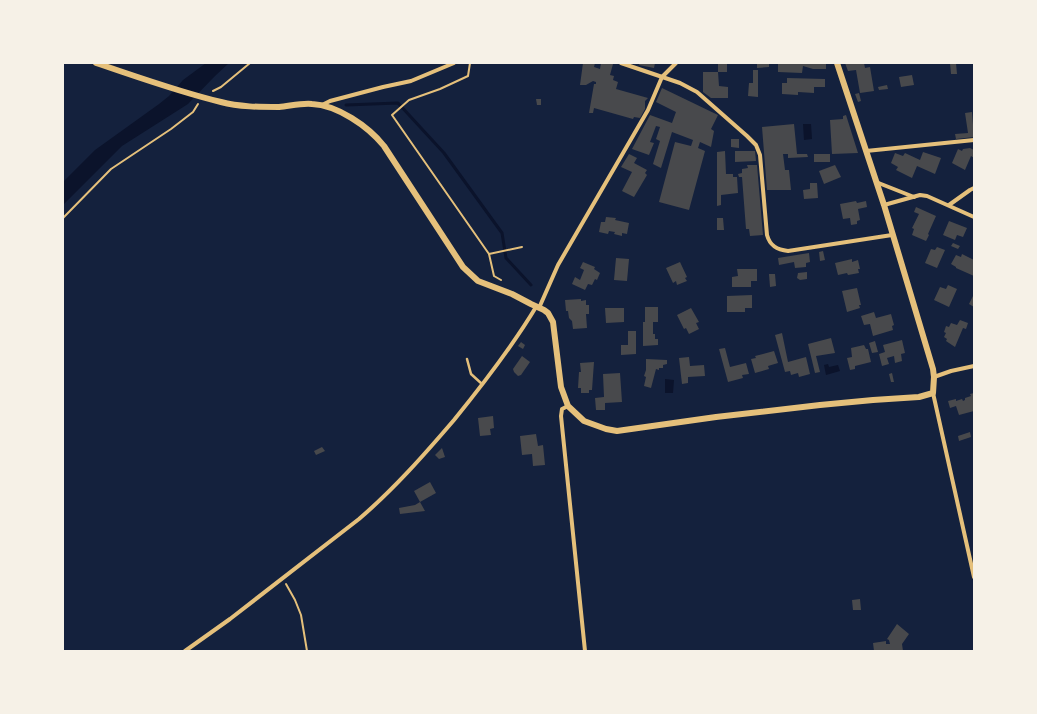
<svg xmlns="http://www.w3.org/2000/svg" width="1037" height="714" viewBox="0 0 1037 714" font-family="'Public Sans',sans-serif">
<rect width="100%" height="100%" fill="#14213d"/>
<!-- water -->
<g fill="#0b132b">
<path d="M206,63H229L215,76L188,104L122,146L63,205V182L95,150L159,104L169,96L183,80Z"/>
<path d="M803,124H811L812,139L804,140Z"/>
<path d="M828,364L829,367L838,365L840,371L826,375L824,365Z"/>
<path d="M665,379L674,380L673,393H665Z"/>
</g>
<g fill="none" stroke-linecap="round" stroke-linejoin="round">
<!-- stream -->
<path stroke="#0b132b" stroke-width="3" d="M346,105L398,103L444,153L502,233L506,258L531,285"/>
</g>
<!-- building -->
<g fill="#48494c">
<path d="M583,63H595L594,67L600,69L601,63L613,64L610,75L614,76L613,80L618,82L616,89L648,98L645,101V109L640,118L634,117L633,119L594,108L593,113H589L594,84H596V82L593,81L586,85H580Z"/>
<path d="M640,63H655L654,68L639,65Z"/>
<rect x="718" y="63" width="9" height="9"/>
<path d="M757,63H769V67L757,68Z"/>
<path d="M778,63H826V69H813L803,66L802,73L778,72Z"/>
<path d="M845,63H864L865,68L870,67L874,91L860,93L856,70L848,71Z"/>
<path d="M950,63H956L957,74H951Z"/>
<path d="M753,70H758V97L748,96L749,83H753Z"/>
<path d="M703,72H718L719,86L728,87V98H711L703,92Z"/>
<path d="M912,75L914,85L901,87L899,77Z"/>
<path d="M787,78L825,79V87H814V93L798,92V95L782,94V83H787Z"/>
<path d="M887,85L888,89L879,90L878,87Z"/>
<path d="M662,88L718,115L711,129L714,131L711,147L700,142L698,148L705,151L689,210L659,202L675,142L691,146L693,140L672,132L661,168L653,164L660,141L656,139L660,127L656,126L650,142L654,143L649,155L632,149L650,115L672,123L676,112L656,102Z"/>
<path d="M859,93L861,101L858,102L855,94Z"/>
<path d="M536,99H541V105H537Z"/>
<path d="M972,112L974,137L956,139L955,134L968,133L965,113Z"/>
<path d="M846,115L858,153L832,154L830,120L843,119V116Z"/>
<path d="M794,124L797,154H807L808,157L788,158V154H783L785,170H789L791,190H767L762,127Z"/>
<path d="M731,139H739V148L731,147Z"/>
<path d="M970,148L974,150V158L971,156L965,170L952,163L958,149L962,151L963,149Z"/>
<path d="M725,151L726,174H733V177H737L738,193L721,195V205L717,206V152Z"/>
<path d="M735,151H755L756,161L735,162Z"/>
<path d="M923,152L941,158L935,174L917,166L912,178L896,170L898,167L891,163L895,153L903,156L905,153L920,160Z"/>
<path d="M629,154L637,158L634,163L647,170L645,173L647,175L634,197L622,191L632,172L621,167Z"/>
<rect x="814" y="154" width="16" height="8"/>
<path d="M747,165H757L763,235L750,236L749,229H746L742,177H739L738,174L742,173V169L748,168Z"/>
<path d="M835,165L841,177L824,184L819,171Z"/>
<path d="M810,183H817L818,198L804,199L803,190L810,189Z"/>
<path d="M856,201L857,203L866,201L867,207L858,209L860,220L857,221V224L851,225L850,218L843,219L840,204Z"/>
<path d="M916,207L936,216L928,234L929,235L926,241L912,235L914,229L912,228L919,214L914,212Z"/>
<path d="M606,217L616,218L615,220L629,223L627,234L622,233V236L614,234L615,232L609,231L608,234L599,232L601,222H605Z"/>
<path d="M717,218H723L724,230H717Z"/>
<path d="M949,221L967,228L963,237L957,235L955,240L943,235Z"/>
<path d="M953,243L960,246L958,249L951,246Z"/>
<path d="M937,247L945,250L937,268L925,263L931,249L935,250Z"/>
<path d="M823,251L825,260L820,261L819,252Z"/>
<path d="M809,253L810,262L806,263V267L795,268L794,262L779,265L778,258Z"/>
<path d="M962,254L974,260V276L956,268V267L951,264L956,255L961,257Z"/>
<path d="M616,258L629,259L627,281L614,280Z"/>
<path d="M852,259V262L858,260L860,269H858L859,273L848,275L847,273L838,275L835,263Z"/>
<path d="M583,262L595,267L594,269L600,273L597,280L595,279L592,285L588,284L585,290L572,284L575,277L580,280L584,270L580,268Z"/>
<path d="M680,262L687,277L685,278L687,281L677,285L676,281L673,283L666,268Z"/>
<path d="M737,269H757V281H751V287H732V277L738,276Z"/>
<path d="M807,272V279L800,280L797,278L798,273Z"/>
<path d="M769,274H775L776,286L770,287Z"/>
<path d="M948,285L957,289L949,307L934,300L940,287L946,289Z"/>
<path d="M857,288L861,305H859L860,308L847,312L842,291Z"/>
<path d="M752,295V308H745V312H727V296Z"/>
<path d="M973,296H974V307L969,304Z"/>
<path d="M581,299V301L586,300V305H589V314H586L587,328L573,329L572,321L569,318L568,311H566L565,300Z"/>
<path d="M645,307H658V322H653V334H655V339H658V345L643,346V322H645Z"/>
<path d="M605,308H624V322L606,323Z"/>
<path d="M691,308L699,322L696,323L699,329L689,334L686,328L684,329L677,315Z"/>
<path d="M874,312L876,318L891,314L894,325L892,326L893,330L873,336L870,324L864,325L861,316Z"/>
<path d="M960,320L968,323L966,329L963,328L955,347L946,341L947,339L944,337L946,333L944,332L946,326L949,327L951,323L957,325Z"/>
<path d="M628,331H636V354L621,355V345H628Z"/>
<path d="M782,333L788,362L806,357L810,374L799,377L798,373L791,375L790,371L785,372L775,335Z"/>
<path d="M831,338L835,353L816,356L820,372L815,373L808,344Z"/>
<path d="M902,340L905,353L901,354L902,361L895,363L894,356L887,358L889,364L882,366L879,354L885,352L883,345Z"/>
<path d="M875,341L878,352L872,353L869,343Z"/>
<path d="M521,342L525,345L523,349L518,346Z"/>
<path d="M864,345L866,349H868L871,362L855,366V369L850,370L847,358L852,357L851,348Z"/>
<path d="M725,348L730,367L746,363L749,374L742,375L743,378L728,382L719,349Z"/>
<path d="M774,351L778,363L768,366L769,369L755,373L751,359L756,358L755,356Z"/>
<path d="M522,356L530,362L521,375L518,376L514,372L513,369Z"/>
<path d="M689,357L690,366L704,365L705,376L688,377V383L682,384L679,358Z"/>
<path d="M646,359L667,360V364L663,365V368H659V370L656,369L651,388L644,386L646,377L644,376L646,370Z"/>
<path d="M594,362L592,390H589V393H581V388H578L579,372H581L580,363Z"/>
<path d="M620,373L622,402L605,403V410H596L595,398L604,397L603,374Z"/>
<path d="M892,373L894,382H891L889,374Z"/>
<path d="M974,393V411L959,415L956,406L950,408L948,401L956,399V401L962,399L963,401L965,400V398L971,396L970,394Z"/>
<path d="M493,416L494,428L490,429L491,435L480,436L478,418Z"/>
<path d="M970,432L971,437L959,441L958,436Z"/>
<path d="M536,434L538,446L543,445L545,465L533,466L532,454L522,455L520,436Z"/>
<path d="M322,447L325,451L316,455L314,451Z"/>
<path d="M442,448L445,457L439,459L435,455Z"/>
<path d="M430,482L436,493L420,502L414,491Z"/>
<path d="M420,502L425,511L400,514L399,508L415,505Z"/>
<path d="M860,599L861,610H853L852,600Z"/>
<path d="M897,624L909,634L902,644L903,651H874L873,643L886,641V644H890L889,640L887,639Z"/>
</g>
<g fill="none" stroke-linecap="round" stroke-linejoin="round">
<!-- path -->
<g stroke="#e5c07b" stroke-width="2">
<path d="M470,63L468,76L440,89L409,100L392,115L489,254L522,247"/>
<path d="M213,91L221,87L250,63"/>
<path d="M63,218L111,169L171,129L193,112L198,104"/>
<path d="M489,254L494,276L501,280"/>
<path d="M286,584L295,600L301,615L307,651"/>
</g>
<!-- service -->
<path stroke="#e5c07b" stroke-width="2.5" d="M467,359L471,374L482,384"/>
<!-- minor -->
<g stroke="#e5c07b" stroke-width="4">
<path d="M621,63L680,83L697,92L747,136L756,145L760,155L767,235C770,246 777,250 788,251L892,235"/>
<path d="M322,105L330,101L383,87L411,81L454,63"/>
<path d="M866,151L974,140"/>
<path d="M876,182L914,197"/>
<path d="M884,205L920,195L927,196L974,217"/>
<path d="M949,205L970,190L974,188"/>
<path d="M539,308L558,265L648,110L662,77L676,63"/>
<path d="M934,377L951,371L974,366"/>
<path d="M933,393L974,577"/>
<path d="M568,406L562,409L561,416L585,651"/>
<path d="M185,651L230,619L359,519C394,489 424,455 454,420C484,383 512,347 536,307"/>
</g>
<!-- tertiary -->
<path stroke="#e5c07b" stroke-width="6" d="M96,63C138,77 179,92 221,102C239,107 260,107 279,107C290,106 301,103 312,104C337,105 368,126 384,146L463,267L478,281L512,294L531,304L544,310L548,313L553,322L561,387L568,406L584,421L606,429L617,431L716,417L820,405L873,400L919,397L933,393L934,377L933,369L884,205L837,63"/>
</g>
<!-- border -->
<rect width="1037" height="714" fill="none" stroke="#f6f1e7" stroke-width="128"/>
</svg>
